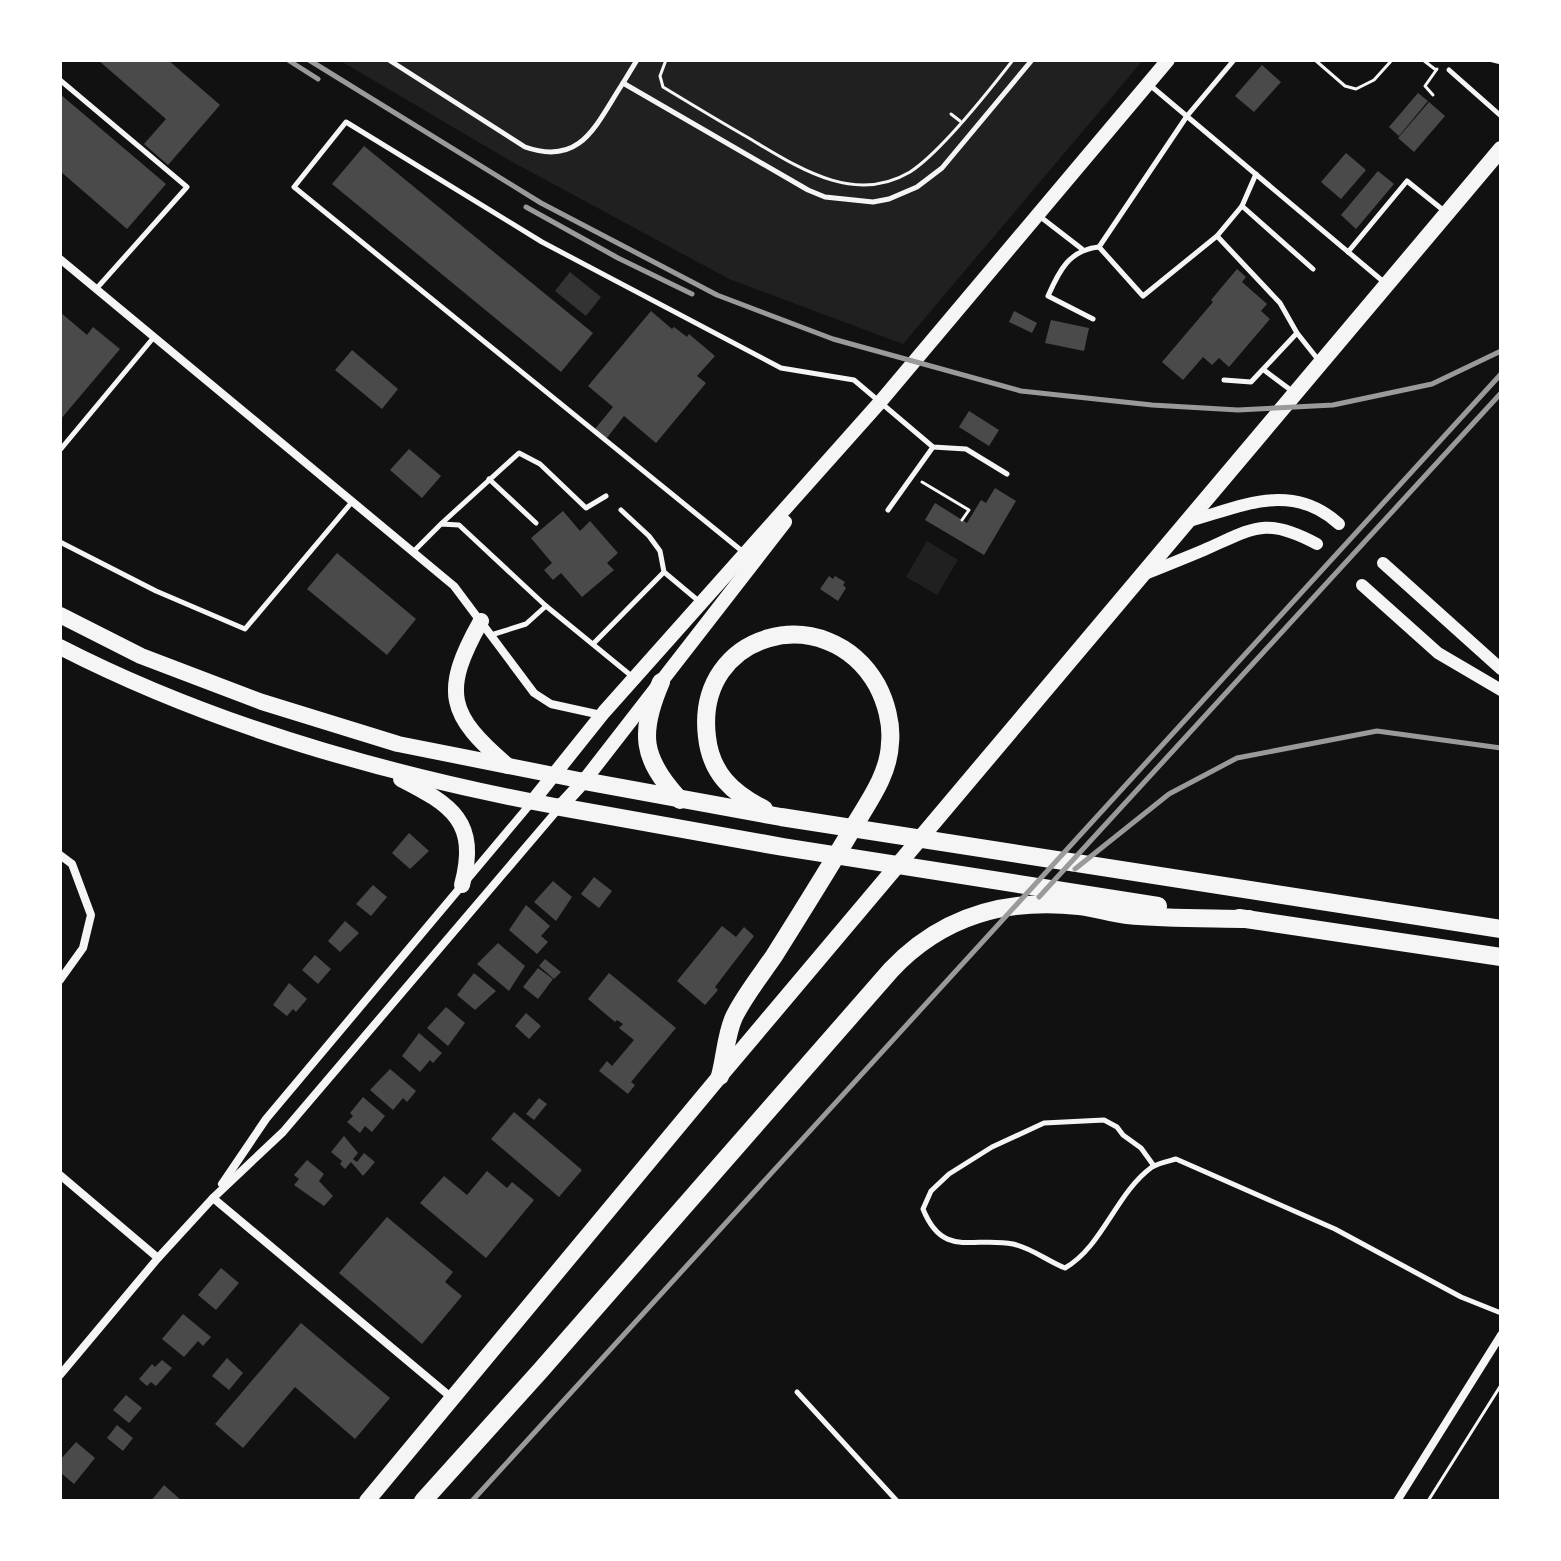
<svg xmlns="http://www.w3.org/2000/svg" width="1561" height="1561" viewBox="0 0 1561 1561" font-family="'Public Sans',sans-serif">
<rect width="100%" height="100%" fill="#111"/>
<!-- green -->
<g fill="#202020">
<path d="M339,60H1143L903,344L729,279L509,160Z"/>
<path d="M927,541L958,560L937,595L906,577Z"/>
</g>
<!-- water -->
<path fill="#333" d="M570,272L601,297L586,316L555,291Z"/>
<!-- building -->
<g fill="#4a4a4a">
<path d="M98,60H168L220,105L168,165L144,144L166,119Z"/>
<path d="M1262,65L1281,82L1254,112L1235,96Z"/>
<path d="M1418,93L1428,101L1399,136L1389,127Z"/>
<path d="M60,94L166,184L127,229L60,171Z"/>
<path d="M1429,102L1445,116L1414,152L1398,138Z"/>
<path d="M364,146L593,333L561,372L332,184Z"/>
<path d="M1346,153L1366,170L1341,199L1321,182Z"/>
<path d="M1378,171L1394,184L1356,229L1341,215Z"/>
<path d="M1237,269L1246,277L1242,282L1267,304L1261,311L1270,319L1229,367L1219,358L1212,365L1203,357L1183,380L1162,362L1213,302L1211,300Z"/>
<path d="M651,311L672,329L674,327L687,337L689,334L715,356L697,376L706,383L656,443L624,416L606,439L595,429L613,407L588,386Z"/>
<path d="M1014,311L1037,323L1032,333L1009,322Z"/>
<path d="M60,312L87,335L93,327L120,349L60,420Z"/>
<path d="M1051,320L1089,328L1084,351L1045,343Z"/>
<path d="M352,350L398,389L382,409L335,370Z"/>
<path d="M969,411L999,430L989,446L959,427Z"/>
<path d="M409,449L441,476L422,498L390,470Z"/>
<path d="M995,488L1016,501L984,555L925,520L935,503L967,523L981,500L986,503Z"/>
<path d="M563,511L580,531L590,521L618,553L607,563L614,570L582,597L561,573L553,580L544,570L552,563L531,538Z"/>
<path d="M337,553L416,619L387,655L307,589Z"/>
<path d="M829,576L833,579L835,576L845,582L843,585L846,588L838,601L820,589Z"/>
<path d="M409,833L429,851L410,869L392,853Z"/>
<path d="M594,877L612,891L599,908L581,894Z"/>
<path d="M553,881L572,897L556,921L534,902Z"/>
<path d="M373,885L387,897L371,916L356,904Z"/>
<path d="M526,905L550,926L541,936L548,942L537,954L509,930Z"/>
<path d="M345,921L359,933L340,952L328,941Z"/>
<path d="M722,926L736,937L744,927L754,936L715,987L718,990L705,1005L677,981Z"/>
<path d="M498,943L525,966L509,991L477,964Z"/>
<path d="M315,955L331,969L318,984L302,970Z"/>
<path d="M545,959L561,972L554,979L539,966Z"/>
<path d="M538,968L553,979L538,999L523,987Z"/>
<path d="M474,973L496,991L475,1010L457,995Z"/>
<path d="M609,973L676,1028L631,1082L635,1085L628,1094L599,1071L607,1061L612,1066L634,1040L619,1028L623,1024L617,1020L615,1022L588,999Z"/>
<path d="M289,983L307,999L296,1012L293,1009L287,1016L273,1005Z"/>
<path d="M446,1007L465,1023L448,1046L427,1028Z"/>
<path d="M526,1013L541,1026L529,1039L515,1026Z"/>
<path d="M419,1033L442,1053L433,1063L430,1060L420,1072L402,1056Z"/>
<path d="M390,1069L416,1091L407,1102L403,1098L393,1110L370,1090Z"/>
<path d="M363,1097L385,1116L372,1132L365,1126L360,1133L347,1122L353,1116L350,1113Z"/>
<path d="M539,1098L547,1104L534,1120L526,1114Z"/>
<path d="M514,1112L582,1170L559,1197L491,1139Z"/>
<path d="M344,1136L358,1153L353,1159L357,1162L364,1153L375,1162L363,1176L351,1162L345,1169L340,1164L342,1161L331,1152Z"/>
<path d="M307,1160L324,1174L319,1181L333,1196L324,1206L294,1185L299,1179L294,1175Z"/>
<path d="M487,1171L507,1188L512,1182L534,1200L486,1258L420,1203L444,1176L467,1195Z"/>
<path d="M387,1217L453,1272L445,1282L462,1296L422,1344L339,1273Z"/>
<path d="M221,1268L239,1283L216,1310L198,1295Z"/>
<path d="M183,1314L211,1337L203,1346L198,1341L184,1357L162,1339Z"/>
<path d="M301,1323L390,1398L355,1439L295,1387L243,1448L215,1424Z"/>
<path d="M227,1358L243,1373L229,1390L212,1376Z"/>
<path d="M162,1360L172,1368L156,1386L151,1382L147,1386L139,1379L152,1364L155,1367Z"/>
<path d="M126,1395L142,1408L129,1423L113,1410Z"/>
<path d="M117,1425L133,1438L123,1451L107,1438Z"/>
<path d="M76,1442L95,1458L74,1484L60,1472V1460Z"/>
<path d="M164,1485L182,1501H151Z"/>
</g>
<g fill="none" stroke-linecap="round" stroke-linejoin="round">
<!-- path -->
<g stroke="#f5f5f5" stroke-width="3">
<path d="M666,60L660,76L663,87C691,104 719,121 747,137C796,166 853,206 910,172C941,152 989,91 1013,60"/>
<path d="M1315,60L1345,86L1356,89L1374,80L1392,60"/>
<path d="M1423,60L1436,70"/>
<path d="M1489,60L1501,63"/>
<path d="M1433,95L1425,86L1437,69"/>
<path d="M951,114L960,121"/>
<path d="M922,482L969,510L962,520"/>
<path d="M1428,1501L1501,1385"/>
</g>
<!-- service -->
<g stroke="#f5f5f5" stroke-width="5">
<path d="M389,60L525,147C582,167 596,124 623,83L808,190L825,197L873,202L889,199L917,187L942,168L1032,60"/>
<path d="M1234,60L1187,116L1099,247L1143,296L1217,236L1280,303L1297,333L1320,362"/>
<path d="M1449,70L1501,116"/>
<path d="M60,80L187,187L97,288"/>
<path d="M623,83L637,60"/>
<path d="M1151,86L1385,283"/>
<path d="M1242,206L1313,269"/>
<path d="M1038,215L1082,249"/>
<path d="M1217,236L1242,206L1256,174"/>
<path d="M1348,252L1407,181L1443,210"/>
<path d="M1093,319L1048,296C1059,271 1069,250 1099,247"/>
<path d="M1264,370L1292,391"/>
<path d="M1224,380L1251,382L1297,333"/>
<path d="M60,450L154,337"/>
<path d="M489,479L536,523"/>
<path d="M621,510L649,536L660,551L664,572L701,603"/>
<path d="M888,510L933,447"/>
<path d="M442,523L519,453L540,464L586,508L606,496"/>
<path d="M60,542L156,591L245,629L352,502"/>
<path d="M742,551L294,187L346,122L542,242L781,368L854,380L933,447L966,449L1007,474"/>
<path d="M413,552L441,524L459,525L546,606L634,678"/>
<path d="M491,635L526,624L546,606"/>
<path d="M593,644L664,572"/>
<path d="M1154,1166L1141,1148L1123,1135L1117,1127L1104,1120L1044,1123L992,1147L949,1174L931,1191L923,1209C943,1259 973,1236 1013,1244C1032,1248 1047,1261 1065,1268C1103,1246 1116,1193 1152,1167C1159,1163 1169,1161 1176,1159L1335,1229L1461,1297L1501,1313"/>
<path d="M797,1392L897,1501"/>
</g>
<!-- minor -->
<g stroke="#f5f5f5" stroke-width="8">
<path d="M60,259L454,586L534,693L551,704L601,715"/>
<path d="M60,855L72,864L91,915L83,948L60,980"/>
<path d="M60,1175L158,1258"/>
<path d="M222,1184L266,1119L532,802"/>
<path d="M213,1198L452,1398"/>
<path d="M60,1375L158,1258L213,1198L283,1132L560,807"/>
<path d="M1397,1501L1501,1335"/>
</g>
<!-- tertiary -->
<g stroke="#f5f5f5" stroke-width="12">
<path d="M1186,522C1241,507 1291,480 1339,524"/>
<path d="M1383,563L1501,669"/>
<path d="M1145,574C1165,566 1185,558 1204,550C1254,528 1265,516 1317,544"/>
<path d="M1362,585L1438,653L1501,690"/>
</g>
<!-- secondary -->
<g stroke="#f5f5f5" stroke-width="14">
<path d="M532,802L604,712L881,401L1168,60"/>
<path d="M560,807L584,781L785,522"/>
</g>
<!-- primary -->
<path stroke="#f5f5f5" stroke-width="16" d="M367,1501L720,1076L1501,149"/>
<!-- trunk -->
<g stroke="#f5f5f5" stroke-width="16">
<path d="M60,615L141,656L262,702L398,744L584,781"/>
<path d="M481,621C441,692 448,715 508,766"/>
<path d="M60,647C216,727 388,775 560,807"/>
<path d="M401,779C452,805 479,822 462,885"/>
</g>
<!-- motorway -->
<g stroke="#f5f5f5" stroke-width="18">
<path d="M661,682C639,733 641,758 680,800"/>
<path d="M584,781L781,817L1501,929"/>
<path d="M560,807L783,847L1158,906"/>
<path d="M1239,918L1501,957"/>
<path d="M720,1076C725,1058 726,1034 734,1017C744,996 761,975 774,956C801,913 828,870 854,826C869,801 889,774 890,743C892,724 886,702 877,685C827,597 694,631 707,737C711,773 732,793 764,809"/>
<path d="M423,1501L541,1370L891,970C942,916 1005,898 1079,906C1095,908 1111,913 1127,915C1167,919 1209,918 1249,919"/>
</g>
<!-- rail -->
<g stroke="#9a9a9a" stroke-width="5">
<path d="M288,60L318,79"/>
<path d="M309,60L541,203L717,295L833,339L1021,391L1152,405L1238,410L1333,405L1432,384L1501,351"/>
<path d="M526,207L618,258L692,294"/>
<path d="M1075,869L1169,794L1237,758L1377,731L1501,748"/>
<path d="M1039,897L1501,393"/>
<path d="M472,1501L1501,374"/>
</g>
</g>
<!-- border -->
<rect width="1561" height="1561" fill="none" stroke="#ffffff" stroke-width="124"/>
</svg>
